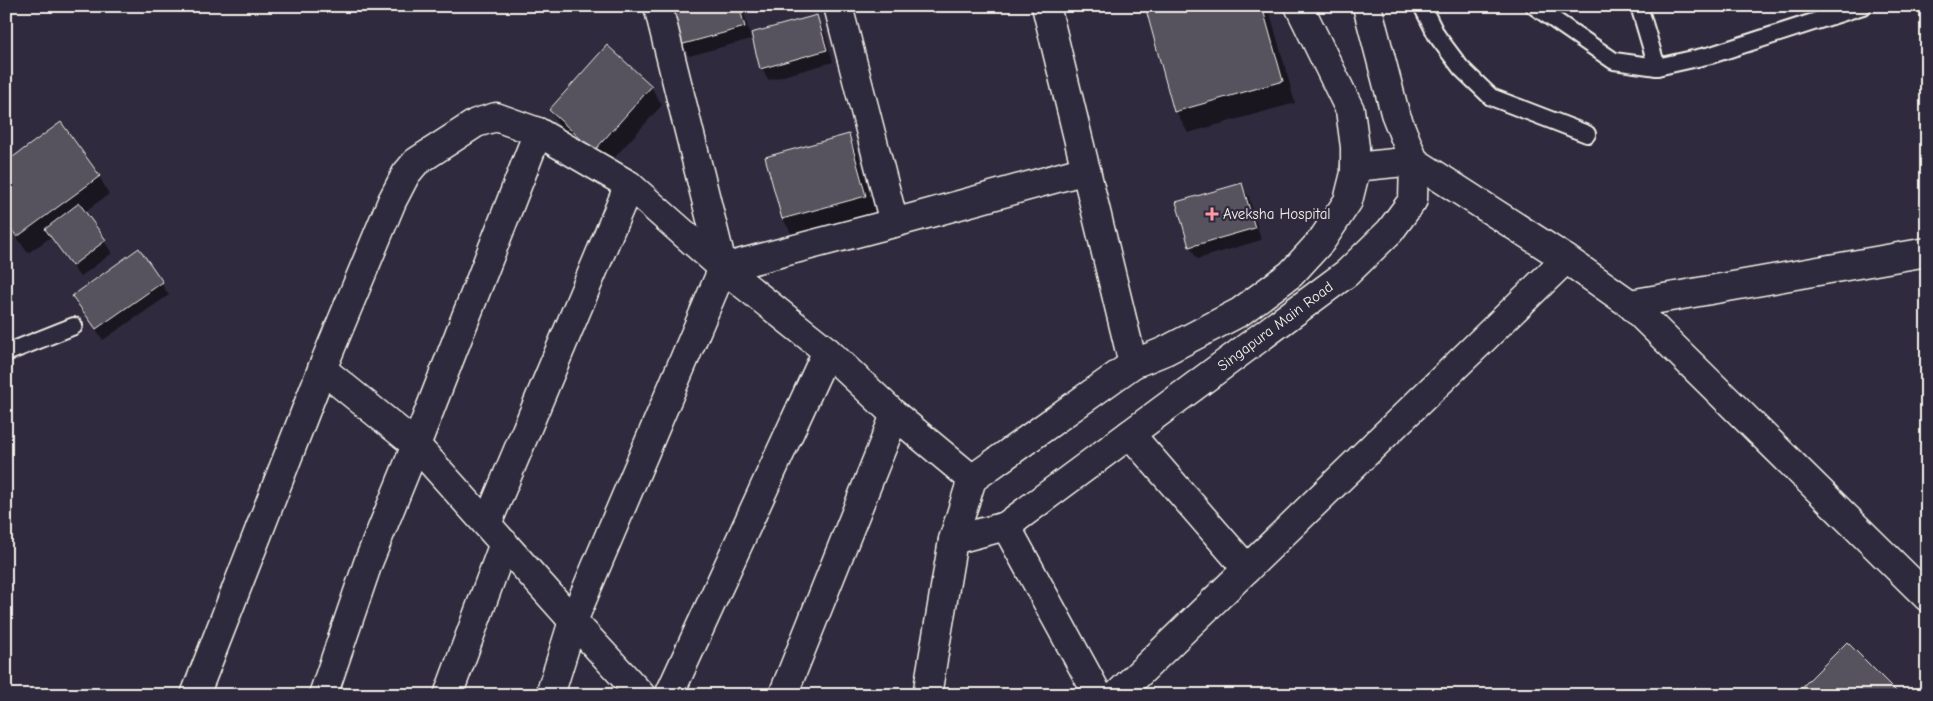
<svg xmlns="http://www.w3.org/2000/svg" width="1933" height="701" viewBox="0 0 1933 701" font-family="'Comic Neue',sans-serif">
<rect width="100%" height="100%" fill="#2f2a3d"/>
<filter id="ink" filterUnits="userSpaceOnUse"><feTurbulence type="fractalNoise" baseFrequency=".02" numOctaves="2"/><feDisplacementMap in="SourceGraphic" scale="10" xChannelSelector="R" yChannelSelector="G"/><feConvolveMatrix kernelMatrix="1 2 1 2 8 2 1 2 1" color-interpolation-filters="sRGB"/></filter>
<g filter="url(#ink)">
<!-- shadow -->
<g fill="#0007">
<path d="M676,6H742L751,39L689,56L682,44Z"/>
<path d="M1147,6H1268L1295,103L1188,133L1176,111Z"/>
<path d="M816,16L823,28L833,62L769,80L761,68Z"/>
<path d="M607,47L651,87L662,105L605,168L560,128L550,110Z"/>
<path d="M848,135L858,153L875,213L793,236L783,219L767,158Z"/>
<path d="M6,163L99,176L109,194L84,212L112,253L80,277L51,237L28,253L6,223Z"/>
<path d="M1242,185L1249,197L1261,240L1197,259L1190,246Z"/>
<path d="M138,250L169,295L103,340L73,296Z"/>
</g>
<!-- building -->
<g fill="#56525f" stroke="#f4f1e8">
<path d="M670,6H739L745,27L680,45Z"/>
<path d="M1145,6H1262L1283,81L1174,112Z"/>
<path d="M817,15L827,50L760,69L751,33Z"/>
<path d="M607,45L652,86L594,151L549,110Z"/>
<path d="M61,122L100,176L17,237L6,222V162Z"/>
<path d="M849,134L866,196L782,219L765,157Z"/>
<path d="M1242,183L1255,228L1189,247L1176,202Z"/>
<path d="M79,203L106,240L72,266L45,229Z"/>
<path d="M139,248L163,282L96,329L72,296Z"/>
<path d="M1847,642L1900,695H1794Z"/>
</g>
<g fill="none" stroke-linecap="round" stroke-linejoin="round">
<!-- service casing -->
<g stroke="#f4f1e8" stroke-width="20">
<g id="service">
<path d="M1422,6L1437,36L1461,68L1491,97L1587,134"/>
<path d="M1534,6L1614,61L1657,67L1711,55L1863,6"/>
<path d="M1639,6L1657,67"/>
<path d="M6,353L74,326"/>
</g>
</g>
<!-- minor casing -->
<g stroke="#f4f1e8" stroke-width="31">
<g id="minor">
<path d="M658,6L723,268L827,351L895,415L972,479"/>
<path d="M838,6L894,223L1086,170"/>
<path d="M1046,6L1133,364"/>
<path d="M538,132L416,445L573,621L641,695"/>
<path d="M1355,167L1414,161L1566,259L1630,304L1927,597"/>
<path d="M1630,304L1927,252"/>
<path d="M1130,434L1247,569"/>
<path d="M487,524L629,185"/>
<path d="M1006,526L1098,695"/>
<path d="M195,695L322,369"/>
<path d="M323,695L368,563L416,445L322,369L392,201L406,174L416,162L476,123L496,117L538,132L629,185L723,268L894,223"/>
<path d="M448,695L504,543"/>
<path d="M550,695L573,621L723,268"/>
<path d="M669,695L827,351"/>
<path d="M783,695L895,415"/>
<path d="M1117,695L1566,259"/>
</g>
</g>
<!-- tertiary casing -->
<g stroke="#f4f1e8" stroke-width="31">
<g id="tertiary">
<path id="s1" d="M953,540L1006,526L1347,273L1390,231L1413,200L1414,161L1395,113L1367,6"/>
<path d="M927,695L953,540L972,479L1133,364L1165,351L1240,312L1291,274L1322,240L1348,201L1355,173V147L1350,110L1299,6"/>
</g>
</g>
<!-- service -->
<use href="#service" stroke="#2f2a3d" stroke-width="16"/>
<!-- minor -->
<use href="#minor" stroke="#2f2a3d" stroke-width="28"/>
<!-- tertiary -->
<use href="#tertiary" stroke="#2f2a3d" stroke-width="28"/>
</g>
</g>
<!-- markers -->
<path fill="#ff9aa2" stroke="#2f2a3d" stroke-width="2" d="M1209.5 206.5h5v5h5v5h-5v5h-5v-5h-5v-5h5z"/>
<g text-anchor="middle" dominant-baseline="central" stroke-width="4.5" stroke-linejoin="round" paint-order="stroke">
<!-- poi labels -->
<g font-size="15" fill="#f4f1e8" stroke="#2f2a3d" text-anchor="start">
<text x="1223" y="214">Aveksha Hospital</text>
</g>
<!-- street labels -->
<g font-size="15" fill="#f4f1e8" stroke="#2f2a3d">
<text stroke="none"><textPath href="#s1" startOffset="390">Singapura Main Road</textPath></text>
</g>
</g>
<!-- margin -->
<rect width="1933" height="701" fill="none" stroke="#2f2a3d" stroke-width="25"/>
<rect x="12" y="12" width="1908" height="676" fill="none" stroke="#f4f1e8" stroke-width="2" filter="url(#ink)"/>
</svg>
